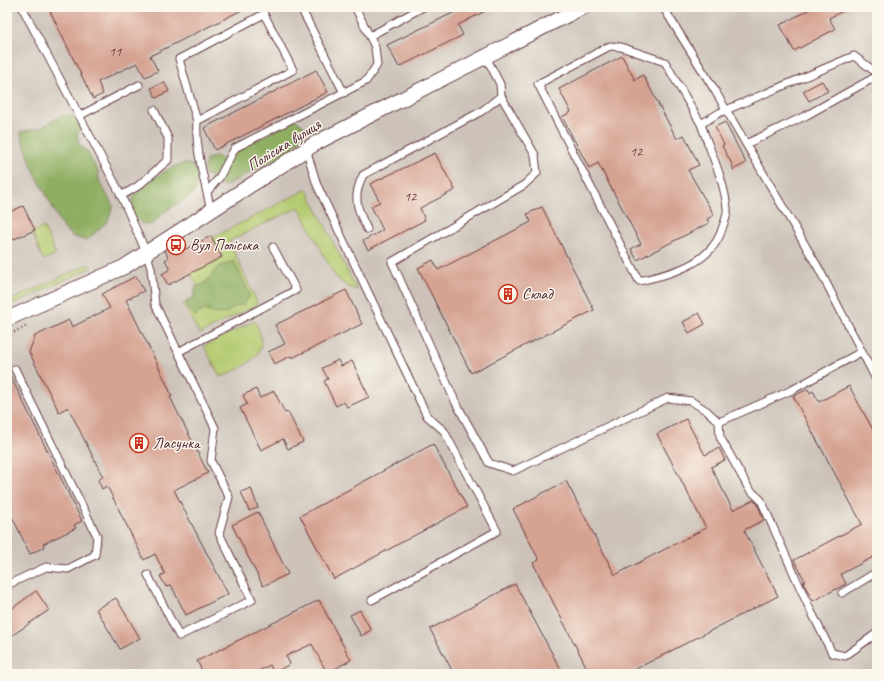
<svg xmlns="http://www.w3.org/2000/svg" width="884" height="681" viewBox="0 0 884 681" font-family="Caveat,sans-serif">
<rect width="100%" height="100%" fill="#fbf7ec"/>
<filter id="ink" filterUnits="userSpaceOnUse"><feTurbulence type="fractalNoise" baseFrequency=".025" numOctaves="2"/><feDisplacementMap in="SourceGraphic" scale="8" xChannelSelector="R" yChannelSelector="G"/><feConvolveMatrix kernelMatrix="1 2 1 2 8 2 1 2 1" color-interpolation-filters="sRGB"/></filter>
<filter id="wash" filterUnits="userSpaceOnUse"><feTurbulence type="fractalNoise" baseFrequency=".012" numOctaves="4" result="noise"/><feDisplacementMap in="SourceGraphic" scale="16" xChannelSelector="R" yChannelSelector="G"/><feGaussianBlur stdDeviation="0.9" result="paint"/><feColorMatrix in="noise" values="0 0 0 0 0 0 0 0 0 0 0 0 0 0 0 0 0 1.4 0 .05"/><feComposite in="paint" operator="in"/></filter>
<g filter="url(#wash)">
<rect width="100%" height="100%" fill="#f4e1c6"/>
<!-- industrial -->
<rect fill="#ccc2b9" x="7" y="7" width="870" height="667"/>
<!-- green -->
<g fill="#b4ca6f" stroke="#7f744d">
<path d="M307,189L357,290L346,286L334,275L299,207L229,241L257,302L256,305L200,334L183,305L200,290L190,273L222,257L212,238Z"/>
<path d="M44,227L56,255L43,260L32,232Z"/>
<path d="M89,264L91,268L7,307V302Z"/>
<path d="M254,321C275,353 246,367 220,377L204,346Z"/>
</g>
<!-- forest -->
<g fill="#8fae62" stroke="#6c6646">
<path d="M72,115L80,120L81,126L77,134L79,145L87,151L98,171L99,180L113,206L108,221L86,241L72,236L63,228L32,167L20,132L40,128L62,116Z"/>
<path d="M295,119L308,130L286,157L271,161L225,186L221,185L219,181L222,169L215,177L207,176L204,172L206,160L216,156L224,160L239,141L261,138Z"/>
<path d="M185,163L196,167L198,180L194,193L163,213L153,224H142L134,216L130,206L135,195L144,188L145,183L173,167Z"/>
<path d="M234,261L250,295L244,305C232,306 235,308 227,312C220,316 211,312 204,310L195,316L188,309L186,300L194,299L195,287L204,284L218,267Z"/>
</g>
<g id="blocks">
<!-- building -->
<g fill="#d6a393">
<path d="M48,7H248L150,56L158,71L145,77L137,63L98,82L103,94L93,99Z"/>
<path d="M465,7H493L458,25L463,35L399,67L387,45Z"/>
<path d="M814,7H851L829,18L835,29L794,51L780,25Z"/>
<path d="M622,56L635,80L643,75L677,139L684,135L699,165L688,170L714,215L707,219L709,223L637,260L631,249L641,244L598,163L589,168L562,117L571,112L559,89Z"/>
<path d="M316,70L328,92L215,150L204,128Z"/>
<path d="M822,81L828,91L809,101L803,91Z"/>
<path d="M164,82L169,91L156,98L151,88Z"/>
<path d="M725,122L746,163L733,170V166L722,146L724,145L715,127Z"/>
<path d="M435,153L455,190L420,208L425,220L368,250L363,241L383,230L371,206L380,202L370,184Z"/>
<path d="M23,206L35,230L7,242V213Z"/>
<path d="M542,207L594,310L471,373L418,268L433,260L438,270L531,222L527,214Z"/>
<path d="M211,236L222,257L168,285L162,274L170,269L165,260L168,258L165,250L171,247L176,254Z"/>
<path d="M136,276L144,291L126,300L163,376L172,396L170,397L208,473L174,490L228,594L186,615L171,585L166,587L160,576L165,574L155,554L144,560L107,486L102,489L98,480L103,477L68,407L59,412L29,352L35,336L69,320L72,327L110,308L102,294Z"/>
<path d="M346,290L362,324L292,358L291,356L274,364L268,352L285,344L275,325Z"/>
<path d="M699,313L705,324L689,333L683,322Z"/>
<path d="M338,360L341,366L352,361L369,397L347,407L344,402L336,406L324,381L328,379L322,368Z"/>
<path d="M7,369L82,521L74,525L76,528L43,544L44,547L30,554L7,506Z"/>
<path d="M849,386L877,437V555L841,574L846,584L813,601L803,582L805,581L794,560L862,524L793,396L808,389L810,393L813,391L819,402Z"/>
<path d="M256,389L260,398L274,391L285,413L288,412L303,442L288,449L283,439L261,450L240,408L247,404L243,395Z"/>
<path d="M686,419L705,455L719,448L725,460L711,467L733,510L753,500L757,503L764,520L744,530L778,596L626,674H590L533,563L539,560L513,509L566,481L615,575L706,528L657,434Z"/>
<path d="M433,444L467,507L334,579L300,516Z"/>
<path d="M251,488L258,508L249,511L241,492Z"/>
<path d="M258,512L288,574L263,586L232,525Z"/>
<path d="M515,584L563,674H454L430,629Z"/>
<path d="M36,591L49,610L7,639V612Z"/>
<path d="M116,598L140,638L120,649L96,609Z"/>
<path d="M319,600L351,660L327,673L312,644L286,656L290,664L274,673L270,665L253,674H204L197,661Z"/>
<path d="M360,610L371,630L361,636L350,615Z"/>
</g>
</g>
</g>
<g filter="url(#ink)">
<use href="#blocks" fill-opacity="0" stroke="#643c42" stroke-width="1"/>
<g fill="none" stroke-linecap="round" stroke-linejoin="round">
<!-- service casing -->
<g stroke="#643c42" stroke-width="9">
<g id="service">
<path d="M22,7L120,193L146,252L151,268L155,304L215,428L211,461L229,497L219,533L252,600L179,636L148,575"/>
<path d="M663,7L714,89L819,269L877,381"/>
<path d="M303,12L344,93"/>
<path d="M370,36L423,7"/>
<path d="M501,96L535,155L537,173L524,185L392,262L455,401L489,463L513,471L668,398L691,401L707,411L719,422L720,437L749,489L761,500L807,603L832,653L845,656L877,633"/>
<path d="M79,116L139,85"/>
<path d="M197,121L179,59L264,14L293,70L197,121C195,150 205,182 211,211"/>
<path d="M701,124C710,151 724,179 727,208C728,214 725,221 723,226C713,264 673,273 639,281L538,84L610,46L621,47L665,62L701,124L719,113L854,56L877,73"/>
<path d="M746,144L807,115L877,76"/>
<path d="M306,149L317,185L427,416L444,431L497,531L372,600"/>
<path d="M207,192L219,178L235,148L366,81L377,65L375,47L355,7"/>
<path d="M121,196L138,186L168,160V138L154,110"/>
<path d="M367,229C357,209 352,197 363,175L482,111L501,96L500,84L486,57"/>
<path d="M178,352L296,290L273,247"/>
<path d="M719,422L792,390L861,352"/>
<path d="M7,585L46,567L68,569L95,555L97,536L15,369"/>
<path d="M842,593L877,572"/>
</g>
</g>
<!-- minor casing -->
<g stroke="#643c42" stroke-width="16">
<path id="minor" d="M7,319L124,267L316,143L583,7"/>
</g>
<!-- path -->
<path stroke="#643c42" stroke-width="2.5" stroke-dasharray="1 3" stroke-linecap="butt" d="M7,336L26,326"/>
<!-- service -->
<use href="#service" stroke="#fff" stroke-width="7"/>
<!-- minor -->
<use href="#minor" stroke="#fff" stroke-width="14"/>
</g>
</g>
<!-- icons -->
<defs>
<g id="bus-ring" transform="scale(1)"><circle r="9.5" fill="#fbf7ec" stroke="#c8321e" stroke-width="1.5"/><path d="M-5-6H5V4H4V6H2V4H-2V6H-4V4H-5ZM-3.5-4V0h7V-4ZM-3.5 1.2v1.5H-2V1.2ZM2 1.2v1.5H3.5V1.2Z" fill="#c8321e"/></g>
<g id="building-ring" transform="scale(1)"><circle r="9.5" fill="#fbf7ec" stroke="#c8321e" stroke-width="1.5"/><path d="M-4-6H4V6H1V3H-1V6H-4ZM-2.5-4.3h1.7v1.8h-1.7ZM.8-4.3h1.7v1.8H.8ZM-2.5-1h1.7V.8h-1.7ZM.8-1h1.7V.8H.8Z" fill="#c8321e"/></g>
</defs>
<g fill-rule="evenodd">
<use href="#bus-ring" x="176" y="245"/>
<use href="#building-ring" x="508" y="294"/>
<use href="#building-ring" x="139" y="443"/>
</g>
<g text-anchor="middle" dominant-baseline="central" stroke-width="3" stroke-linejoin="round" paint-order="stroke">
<!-- number labels -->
<g font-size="14" fill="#6d4045">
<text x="115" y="51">11</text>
<text x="636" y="151">12</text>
<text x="410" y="196">12</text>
</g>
<!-- street labels -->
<g font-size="16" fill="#4a1f2b" stroke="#fbf7ec">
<text transform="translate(284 145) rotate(-32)">Поліська вулиця</text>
</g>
<!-- poi labels -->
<g font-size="16" fill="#4a1f2b" stroke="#fbf7ec" text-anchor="start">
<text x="190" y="245">Вул Поліська</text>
<text x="522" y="294">Склад</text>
<text x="153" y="443">Ласунка</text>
</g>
</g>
<!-- margin -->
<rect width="884" height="681" fill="none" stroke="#fbf7ec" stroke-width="24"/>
</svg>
